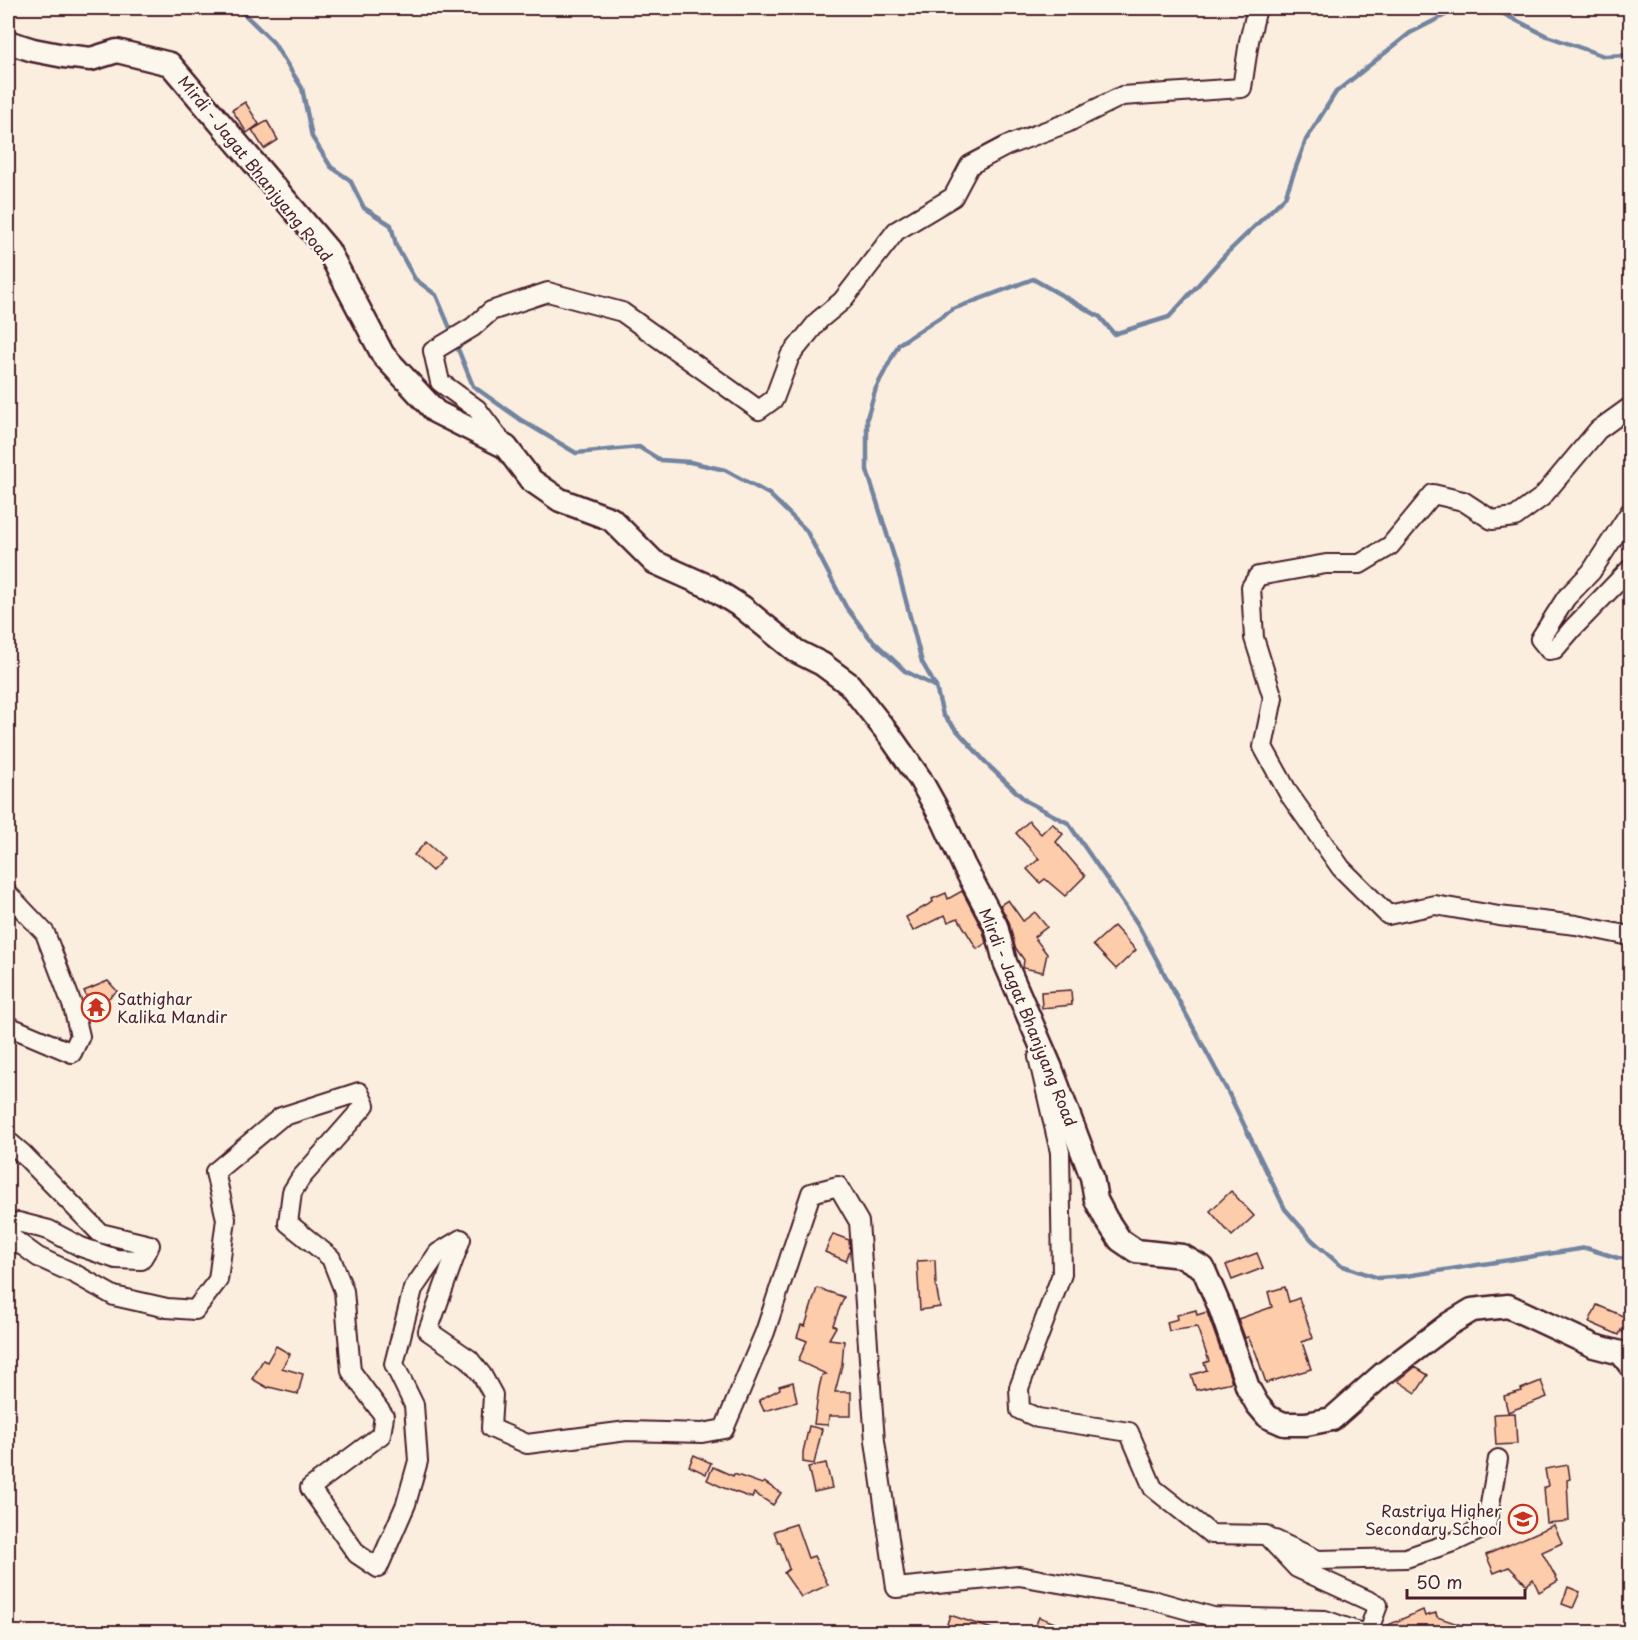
<svg xmlns="http://www.w3.org/2000/svg" width="1638" height="1640" viewBox="0 0 1638 1640" font-family="'Playpen Sans',sans-serif">
<rect width="100%" height="100%" fill="#fbeedf"/>
<filter id="ink" filterUnits="userSpaceOnUse"><feTurbulence type="fractalNoise" baseFrequency=".0167" numOctaves="2"/><feDisplacementMap in="SourceGraphic" scale="12" xChannelSelector="R" yChannelSelector="G"/><feConvolveMatrix kernelMatrix="1 2 1 2 8 2 1 2 1" color-interpolation-filters="sRGB"/></filter>
<g filter="url(#ink)">
<g fill="none" stroke-linecap="round" stroke-linejoin="round">
<!-- stream -->
<g stroke="#7384a0" stroke-width="4.5">
<path d="M238,8L273,42L302,88L312,137L331,167L350,180L364,208L391,225L396,245L415,279L436,295L452,333"/>
<path d="M1459,8L1410,33L1336,92L1306,140L1285,197L1226,254L1169,317L1114,334L1100,317L1033,279L953,309L899,344L876,388L867,418V470L896,563L922,662L936,687L943,715L989,766L1026,801L1068,823L1137,923L1228,1092L1285,1209L1312,1240L1340,1265L1378,1278L1406,1276L1586,1248L1618,1258L1630,1259"/>
<path d="M1492,8L1547,36L1604,56L1630,55"/>
<path d="M456,344L473,386L521,420L576,453L639,447L660,460L690,462L725,470L769,494L806,530L846,607L869,637L905,671L936,687"/>
</g>
</g>
<!-- building -->
<g fill="#fcccab" stroke="#4a1f2b" stroke-width="1.5">
<path d="M245,102L259,124L247,133L232,110Z"/>
<path d="M267,121L278,140L264,149L252,130Z"/>
<path d="M1029,821L1041,834L1052,823L1063,834L1056,842L1085,876L1065,896L1045,879L1040,883L1027,869L1039,859L1016,833Z"/>
<path d="M426,842L444,858L432,871L414,855Z"/>
<path d="M962,891L983,931L986,943L977,949L958,918L948,922L945,915L913,931L906,917L933,902L932,899L946,893L948,899Z"/>
<path d="M1008,900L1023,921L1035,912L1047,927L1034,937L1047,954L1043,972L1023,968L1024,960L1015,947L1009,922L1000,905Z"/>
<path d="M1114,926L1136,950L1116,969L1093,945Z"/>
<path d="M108,981L117,991L93,1011L84,991Z"/>
<path d="M1071,990L1072,1005L1042,1008L1041,992Z"/>
<path d="M1231,1191L1254,1216L1232,1236L1210,1211Z"/>
<path d="M833,1234L849,1240L850,1251L846,1261L825,1252Z"/>
<path d="M1257,1253L1263,1268L1232,1280L1226,1265Z"/>
<path d="M935,1260L936,1286L940,1307L920,1310L917,1261Z"/>
<path d="M1285,1287L1289,1302L1299,1298L1313,1338L1302,1342L1311,1369L1266,1383L1256,1353L1248,1337L1245,1338L1238,1319L1272,1307L1268,1292Z"/>
<path d="M817,1288L844,1297L833,1325L836,1327L829,1339L844,1341L842,1365L835,1392H851V1416H829L828,1425L814,1424L819,1388L822,1375L826,1374L798,1361L807,1341L797,1337L801,1325L805,1326Z"/>
<path d="M1597,1305L1630,1319V1339L1621,1330L1619,1335L1589,1322Z"/>
<path d="M1196,1310L1197,1315L1207,1312L1232,1382L1196,1390L1191,1375L1207,1370L1204,1363L1209,1361L1197,1327L1169,1331L1167,1322L1178,1319L1177,1315Z"/>
<path d="M276,1346L290,1354L282,1368L303,1374L298,1394L269,1387L268,1388L252,1379L263,1360L267,1362Z"/>
<path d="M1415,1367L1428,1375L1416,1393L1398,1381Z"/>
<path d="M1541,1381L1547,1397L1508,1412L1504,1396L1522,1391L1521,1389Z"/>
<path d="M793,1382L797,1402L764,1411L759,1400L780,1389L779,1386Z"/>
<path d="M1515,1413L1517,1444L1496,1445L1494,1414Z"/>
<path d="M809,1426L822,1429L814,1464L803,1462V1452Z"/>
<path d="M694,1455L711,1463L706,1474L689,1466Z"/>
<path d="M826,1463L832,1488L814,1492L808,1467Z"/>
<path d="M1568,1465L1570,1479L1567,1480L1569,1521L1547,1523L1544,1487L1548,1486L1545,1469Z"/>
<path d="M713,1467L733,1476L734,1474L762,1484L764,1482L781,1493L773,1505L754,1493L752,1498L724,1488L707,1480Z"/>
<path d="M796,1524L808,1558L814,1556L828,1585L801,1597L784,1573L789,1569L780,1542H778L774,1531Z"/>
<path d="M1554,1525L1562,1543L1542,1552L1558,1581L1539,1592L1533,1579L1527,1585L1509,1567L1494,1573L1486,1555Z"/>
<path d="M1568,1587L1580,1592L1573,1608L1562,1604Z"/>
<path d="M1423,1610L1425,1616L1436,1613L1437,1617L1476,1630V1632H1380L1381,1628Z"/>
<path d="M950,1615L995,1630L994,1632H965L946,1627Z"/>
<path d="M1039,1617L1076,1631V1632H1033Z"/>
</g>
<g fill="none" stroke-linecap="round" stroke-linejoin="round">
<!-- minor casing -->
<g stroke="#4a1f2b" stroke-width="22">
<g id="minor">
<path d="M1630,407L1598,430L1542,497L1515,517L1492,520L1463,501L1433,494L1390,546L1360,564H1326L1258,576L1251,587L1254,638L1273,698L1263,747L1289,794L1341,868L1388,915L1435,905L1499,916L1576,925L1630,936"/>
<path d="M505,446L477,409L440,382L433,351L473,327L491,311L548,292L622,312L759,410L774,399L790,356L819,320L842,301L896,231L953,197L970,165L1006,146L1067,123L1122,96L1242,88L1249,41L1257,8"/>
<path d="M1630,512L1591,572L1566,598L1540,639L1549,650L1555,649L1573,628L1630,569"/>
<path d="M8,894L45,933L73,1007L80,1036L72,1053L8,1026"/>
<path d="M1038,1057L1060,1152L1062,1274L1019,1388L1020,1410L1038,1418L1129,1432L1153,1488L1211,1534L1266,1535L1297,1568L1378,1605L1368,1632"/>
<path d="M8,1141L22,1153L100,1233L150,1245L141,1260L116,1259L81,1247L49,1230L18,1222L8,1229"/>
<path d="M8,1235L38,1257L75,1274L114,1296L167,1308L195,1310L218,1280L226,1219L215,1172L281,1117L359,1092L365,1105L300,1179L292,1192L288,1223L331,1258L344,1291L351,1371L384,1416L381,1435L310,1488L357,1554L378,1568L406,1504L418,1461L414,1405L394,1364L413,1289L438,1253L461,1239L428,1331L469,1359L482,1375L493,1395L491,1428L527,1444L627,1431L702,1433L724,1429L765,1332L811,1193L838,1186L859,1222L875,1441L896,1588L1019,1576L1149,1599L1213,1617L1325,1620L1359,1632"/>
<path d="M1275,1540L1318,1560L1406,1558L1456,1541L1486,1527L1498,1459"/>
</g>
</g>
<!-- tertiary casing -->
<g stroke="#4a1f2b" stroke-width="27">
<path id="tertiary" d="M8,42L33,50L64,56L91,59L117,51L170,64L328,250L383,355L436,412L506,447L531,480L560,500L611,519L654,562L710,587L742,607L796,651L822,664L849,684L890,736L920,779L944,822L964,866L996,926L1005,962L1050,1066L1092,1177L1096,1200L1106,1219L1120,1240L1136,1251L1182,1256L1203,1268L1221,1310L1248,1388L1257,1404L1268,1417L1284,1424H1306L1332,1419L1383,1374L1449,1324L1472,1310L1508,1306L1594,1346L1621,1353L1630,1365"/>
</g>
<!-- minor -->
<use href="#minor" stroke="#fbf7ec" stroke-width="18"/>
<!-- tertiary -->
<use href="#tertiary" stroke="#fbf7ec" stroke-width="22"/>
</g>
</g>
<!-- icons -->
<defs>
<g id="temple-ring" transform="scale(1.5)"><circle r="9.5" fill="#fbf7ec" stroke="#c8321e" stroke-width="1.5"/><path d="M0-6L5-2H3V0L6.5 2.5H4V6H1.5V3h-3V6H-4V2.5H-6.5L-3 0V-2H-5Z" fill="#c8321e"/></g>
<g id="school-ring" transform="scale(1.5)"><circle r="9.5" fill="#fbf7ec" stroke="#c8321e" stroke-width="1.5"/><path d="M0-5L7-2L0 1L-7-2ZM-4 1L0 2.5L4 1V4Q0 6-4 4Z" fill="#c8321e"/></g>
</defs>
<g fill-rule="evenodd">
<use href="#temple-ring" x="96" y="1007"/>
<use href="#school-ring" x="1523" y="1519"/>
</g>
<g text-anchor="middle" dominant-baseline="central" stroke-width="4.5" stroke-linejoin="round" paint-order="stroke">
<!-- street labels -->
<g font-size="16" fill="#4a1f2b" stroke="#fbf7ec">
<text transform="translate(256 168) rotate(51)">Mirdi - Jagat Bhanjyang Road</text>
<text transform="translate(1029 1017) rotate(68)">Mirdi - Jagat Bhanjyang Road</text>
</g>
<!-- poi labels -->
<g font-size="16" fill="#4a1f2b" stroke="#fbf7ec" text-anchor="start">
<text x="117" y="998">Sathighar<tspan x="117" dy="18">Kalika Mandir</tspan></text>
<text x="1502" y="1510" text-anchor="end">Rastriya Higher<tspan x="1502" dy="18">Secondary School</tspan></text>
</g>
</g>
<!-- margin -->
<rect width="1638" height="1640" fill="none" stroke="#fbf7ec" stroke-width="30"/>
<rect x="15" y="15" width="1608" height="1610" fill="none" stroke="#4a1f2b" stroke-width="2" filter="url(#ink)"/>
<!-- scale -->
<path d="M1407 1589v9h118v-9" fill="none" stroke="#4a1f2b" stroke-width="3"/>
<text x="1416" y="1589" font-size="18" fill="#4a1f2b" stroke="#fbf7ec" stroke-width="4.5" paint-order="stroke">50 m</text>
</svg>
